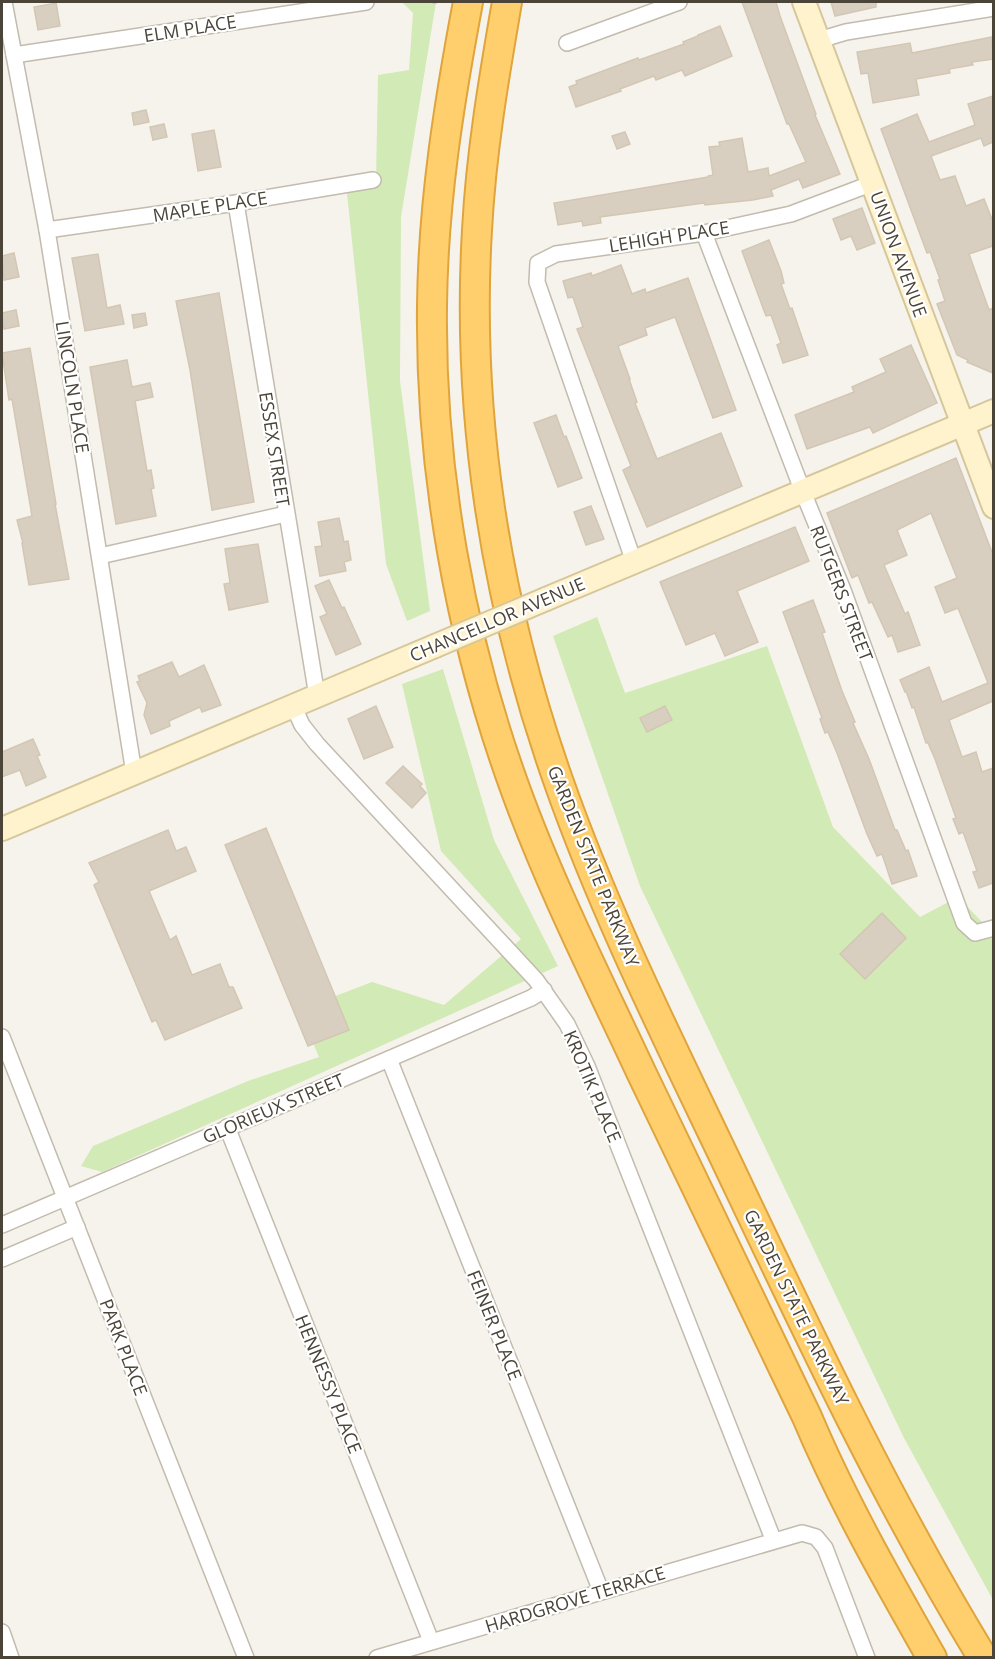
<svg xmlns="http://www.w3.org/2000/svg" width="995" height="1659" viewBox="0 0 995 1659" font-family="'Open Sans',sans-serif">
<rect width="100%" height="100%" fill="#f6f3ec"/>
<!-- green -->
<g fill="#d2eab5">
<path d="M402,2H436L401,217L400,381L430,611L407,621L386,564L346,184L376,181L378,75L409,70L413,13Z"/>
<path d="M597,617L625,693L767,646L833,827L920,917L958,897L987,927L994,944L993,1600L904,1438L640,886L553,636Z"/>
<path d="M443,669L494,840L558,966L102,1172L81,1166L93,1146L248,1081L319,1057L299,1010L372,982L444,1005L521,939L441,851L402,684Z"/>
</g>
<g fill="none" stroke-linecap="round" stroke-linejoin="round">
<!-- stream -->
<path stroke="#a9d4f2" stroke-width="4.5" d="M434,2H435"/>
</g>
<!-- building -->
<g fill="#d8cfc1" stroke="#d3c7b4" stroke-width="1.5">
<path d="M742,2H776L780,16L816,114L815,115L840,174L803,188L799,179L771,190L773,196L753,200L705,205L704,203L600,217L601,223L583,226L582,221L558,225L554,203L708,177V176L713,175L709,147L720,146L719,142L742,138L748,172L768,168L769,176L806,162L789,124H787Z"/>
<path d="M831,2H876V7L835,16Z"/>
<path d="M56,3L60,26L38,30L34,7Z"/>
<path d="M720,26L732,56L685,76L682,70L656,80L654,76L620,89L621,91L576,107L569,87L577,84L576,81L638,58L639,60L684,44L683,42L698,36V35Z"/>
<path d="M992,37L993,59L972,62L973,65L949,69L950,73L916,79L919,95L873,103L868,73L861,74L857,52L910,43L912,53Z"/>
<path d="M993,96V142L984,146L981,138L931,156L940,180L955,176L966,206L984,199L993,222V246L969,254L989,310L993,308V373L967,362L968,360L957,355L937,304L945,301L938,280L940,279L930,252L927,253L881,129L917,114L929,142L975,125L968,104Z"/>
<path d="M146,110L149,122L134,125L132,113Z"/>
<path d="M164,124L167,137L153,140L150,127Z"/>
<path d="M214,130L221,167L198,171L192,134Z"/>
<path d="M625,132L630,144L617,149L612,136Z"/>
<path d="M862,208L875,243L857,250L851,236L841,240L833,219Z"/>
<path d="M769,240L781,271L784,283L781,284L790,309L792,308L808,355L783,363L777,345L781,343L771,315L766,316L742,251Z"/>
<path d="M14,253L19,277L4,280L2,256Z"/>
<path d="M98,254L107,308L120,305L124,324L85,331L72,258Z"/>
<path d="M621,265L632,294L645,289L646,293L688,278L736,410L713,418L675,317L645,328L647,335L618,346L630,379H629L637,402L635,403L657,459L721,433L742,486L647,527L623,470L631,466L577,329L583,327L573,297L568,298L563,281L591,273L592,276Z"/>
<path d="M219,293L254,502L212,510L190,370L176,301Z"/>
<path d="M16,310L19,326L4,329L2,313Z"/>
<path d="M145,313L147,325L134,328L132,315Z"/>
<path d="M911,345L937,403L873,433L870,427L807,449L795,415L854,392L852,387L886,372L880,359Z"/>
<path d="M30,348L56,504H55L69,579L29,585L22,543H23L17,520L32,516L12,399L9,400L2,353Z"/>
<path d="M127,360L132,387L150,383L153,397L135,401L147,471L151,470L154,488L151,489L156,516L116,524L90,367Z"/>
<path d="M556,415L564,437L566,436L582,478L558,487L534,423Z"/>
<path d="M956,458L993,555V701L949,720L962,757L976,752L982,772L993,768V883L979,888L973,872L977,871L963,832L959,834L953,819L956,818L935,759L928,743H926L914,707L912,708L906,691L905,692L900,680L929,667L942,702L988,683L958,608L945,613L935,587L957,578L931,513L897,530L907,555L884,565L905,614L908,612L920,645L898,652L892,635L888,637L872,602L869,603L858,575L852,578L827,513Z"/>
<path d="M591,506L604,539L586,545L574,512Z"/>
<path d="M339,518L344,542L348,541L351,560L344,562L346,571L320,576L315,547L322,546L318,522Z"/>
<path d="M795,527L809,561L737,591L758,642L725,656L715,633L686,645L660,582Z"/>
<path d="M258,544L268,602L229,610L224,584L230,583L225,549Z"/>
<path d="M329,580L342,608L344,607L361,644L336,655L320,617L327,614L315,586Z"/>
<path d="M813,600L825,632L822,633L842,691L855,722L853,723L869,759L895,830H897L906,851L908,850L917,876L892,884L882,854L877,856L867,834L837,753L828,732L825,733L820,719L822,718L783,612Z"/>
<path d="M172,662L179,677L204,665L221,705L202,712L200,707L169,721L170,726L151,734L144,715L147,703L137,682L140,681L138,676Z"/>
<path d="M376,706L393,747L364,759L348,719Z"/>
<path d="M665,706L672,720L647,732L640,718Z"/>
<path d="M33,739L40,755L37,756L46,777L26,786L20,770L2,777V752Z"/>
<path d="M403,766L422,784L420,786L426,793L412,808L386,783Z"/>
<path d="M266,828L349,1030L308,1046L225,845Z"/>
<path d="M168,830L176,851L186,847L196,871L149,891L170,940L176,936L192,975L220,964L229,987H233L242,1008L165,1040L156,1020L152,1022L94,885L99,882L89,863Z"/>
<path d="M882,913L906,938L865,979L840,954Z"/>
</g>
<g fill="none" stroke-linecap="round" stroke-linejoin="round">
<!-- street casing -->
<g stroke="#c2bbae" stroke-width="18">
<g id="street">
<path d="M4,2L47,230L134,773"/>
<path d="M819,40L846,32L994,8"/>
<path d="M567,43L679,2"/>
<path d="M14,55L366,2"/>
<path d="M236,203L317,696"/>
<path d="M47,230L236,203L373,180"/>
<path d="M704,233L803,492L843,590L964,923L975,933L994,928"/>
<path d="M100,556L286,514"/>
<path d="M634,562L537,282L538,263L556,254L704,233L791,214L873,183"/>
<path d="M293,705L302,725L317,744L536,980L567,1024L587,1066L773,1539"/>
<path d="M2,1037L246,1658"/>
<path d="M389,1059L601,1591"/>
<path d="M227,1127L431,1641"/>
<path d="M2,1225L531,998L544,990"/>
<path d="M2,1259L77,1227"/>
<path d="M2,1632L11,1658"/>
<path d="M377,1658L802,1533L816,1537L825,1548L867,1658"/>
</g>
</g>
<!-- secondary casing -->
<g stroke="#d6c79b" stroke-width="26">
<g id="secondary">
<path d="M804,2L994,507"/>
<path d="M546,599L994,411"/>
<path d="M2,829L435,646"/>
</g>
</g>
<!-- highway casing -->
<g stroke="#e0a43c" stroke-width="32">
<g id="highway">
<path d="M468,2C449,103 433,203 432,306C430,470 460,638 516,791C551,887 598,980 641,1072C696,1187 751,1302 807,1417C842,1500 887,1579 932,1658"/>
<path d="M507,2C494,77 481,153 477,230C466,417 496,604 558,780C605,914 669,1041 730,1169C809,1335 887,1501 983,1658"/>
</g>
</g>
<!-- street -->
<use href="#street" stroke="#fff" stroke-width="15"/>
<!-- secondary -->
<use href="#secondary" stroke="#fff3cd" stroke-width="22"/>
<!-- highway -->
<use href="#highway" stroke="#ffcf6e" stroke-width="28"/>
<!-- secondary-bridge casing -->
<g stroke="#d6c79b" stroke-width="26" stroke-linecap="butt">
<path id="secondary-bridge" d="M435,646L546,599"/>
</g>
<!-- secondary-bridge -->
<use href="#secondary-bridge" stroke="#fff3cd" stroke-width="22"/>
</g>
<g text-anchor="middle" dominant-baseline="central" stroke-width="4.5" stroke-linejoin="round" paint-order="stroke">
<!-- street labels -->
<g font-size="18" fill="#4b4439" stroke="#fff">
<text transform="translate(190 28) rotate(-9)">ELM PLACE</text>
<text transform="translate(210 206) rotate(-9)">MAPLE PLACE</text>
<text transform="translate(669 236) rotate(-9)">LEHIGH PLACE</text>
<text transform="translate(899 254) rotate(70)">UNION AVENUE</text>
<text transform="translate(73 387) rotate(81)">LINCOLN PLACE</text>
<text transform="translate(275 449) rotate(81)">ESSEX STREET</text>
<text transform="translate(842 593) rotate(69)">RUTGERS STREET</text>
<text transform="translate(497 619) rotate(-23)">CHANCELLOR AVENUE</text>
<text transform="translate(594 866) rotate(68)">GARDEN STATE PARKWAY</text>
<text transform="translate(593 1086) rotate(67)">KROTIK PLACE</text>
<text transform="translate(273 1108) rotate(-23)">GLORIEUX STREET</text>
<text transform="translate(797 1307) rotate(64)">GARDEN STATE PARKWAY</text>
<text transform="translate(495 1325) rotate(68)">FEINER PLACE</text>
<text transform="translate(124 1347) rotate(69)">PARK PLACE</text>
<text transform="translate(329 1384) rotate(68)">HENNESSY PLACE</text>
<text transform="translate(575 1599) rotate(-17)">HARDGROVE TERRACE</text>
</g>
</g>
<!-- border -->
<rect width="995" height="1659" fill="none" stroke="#4b4439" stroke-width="6"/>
</svg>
